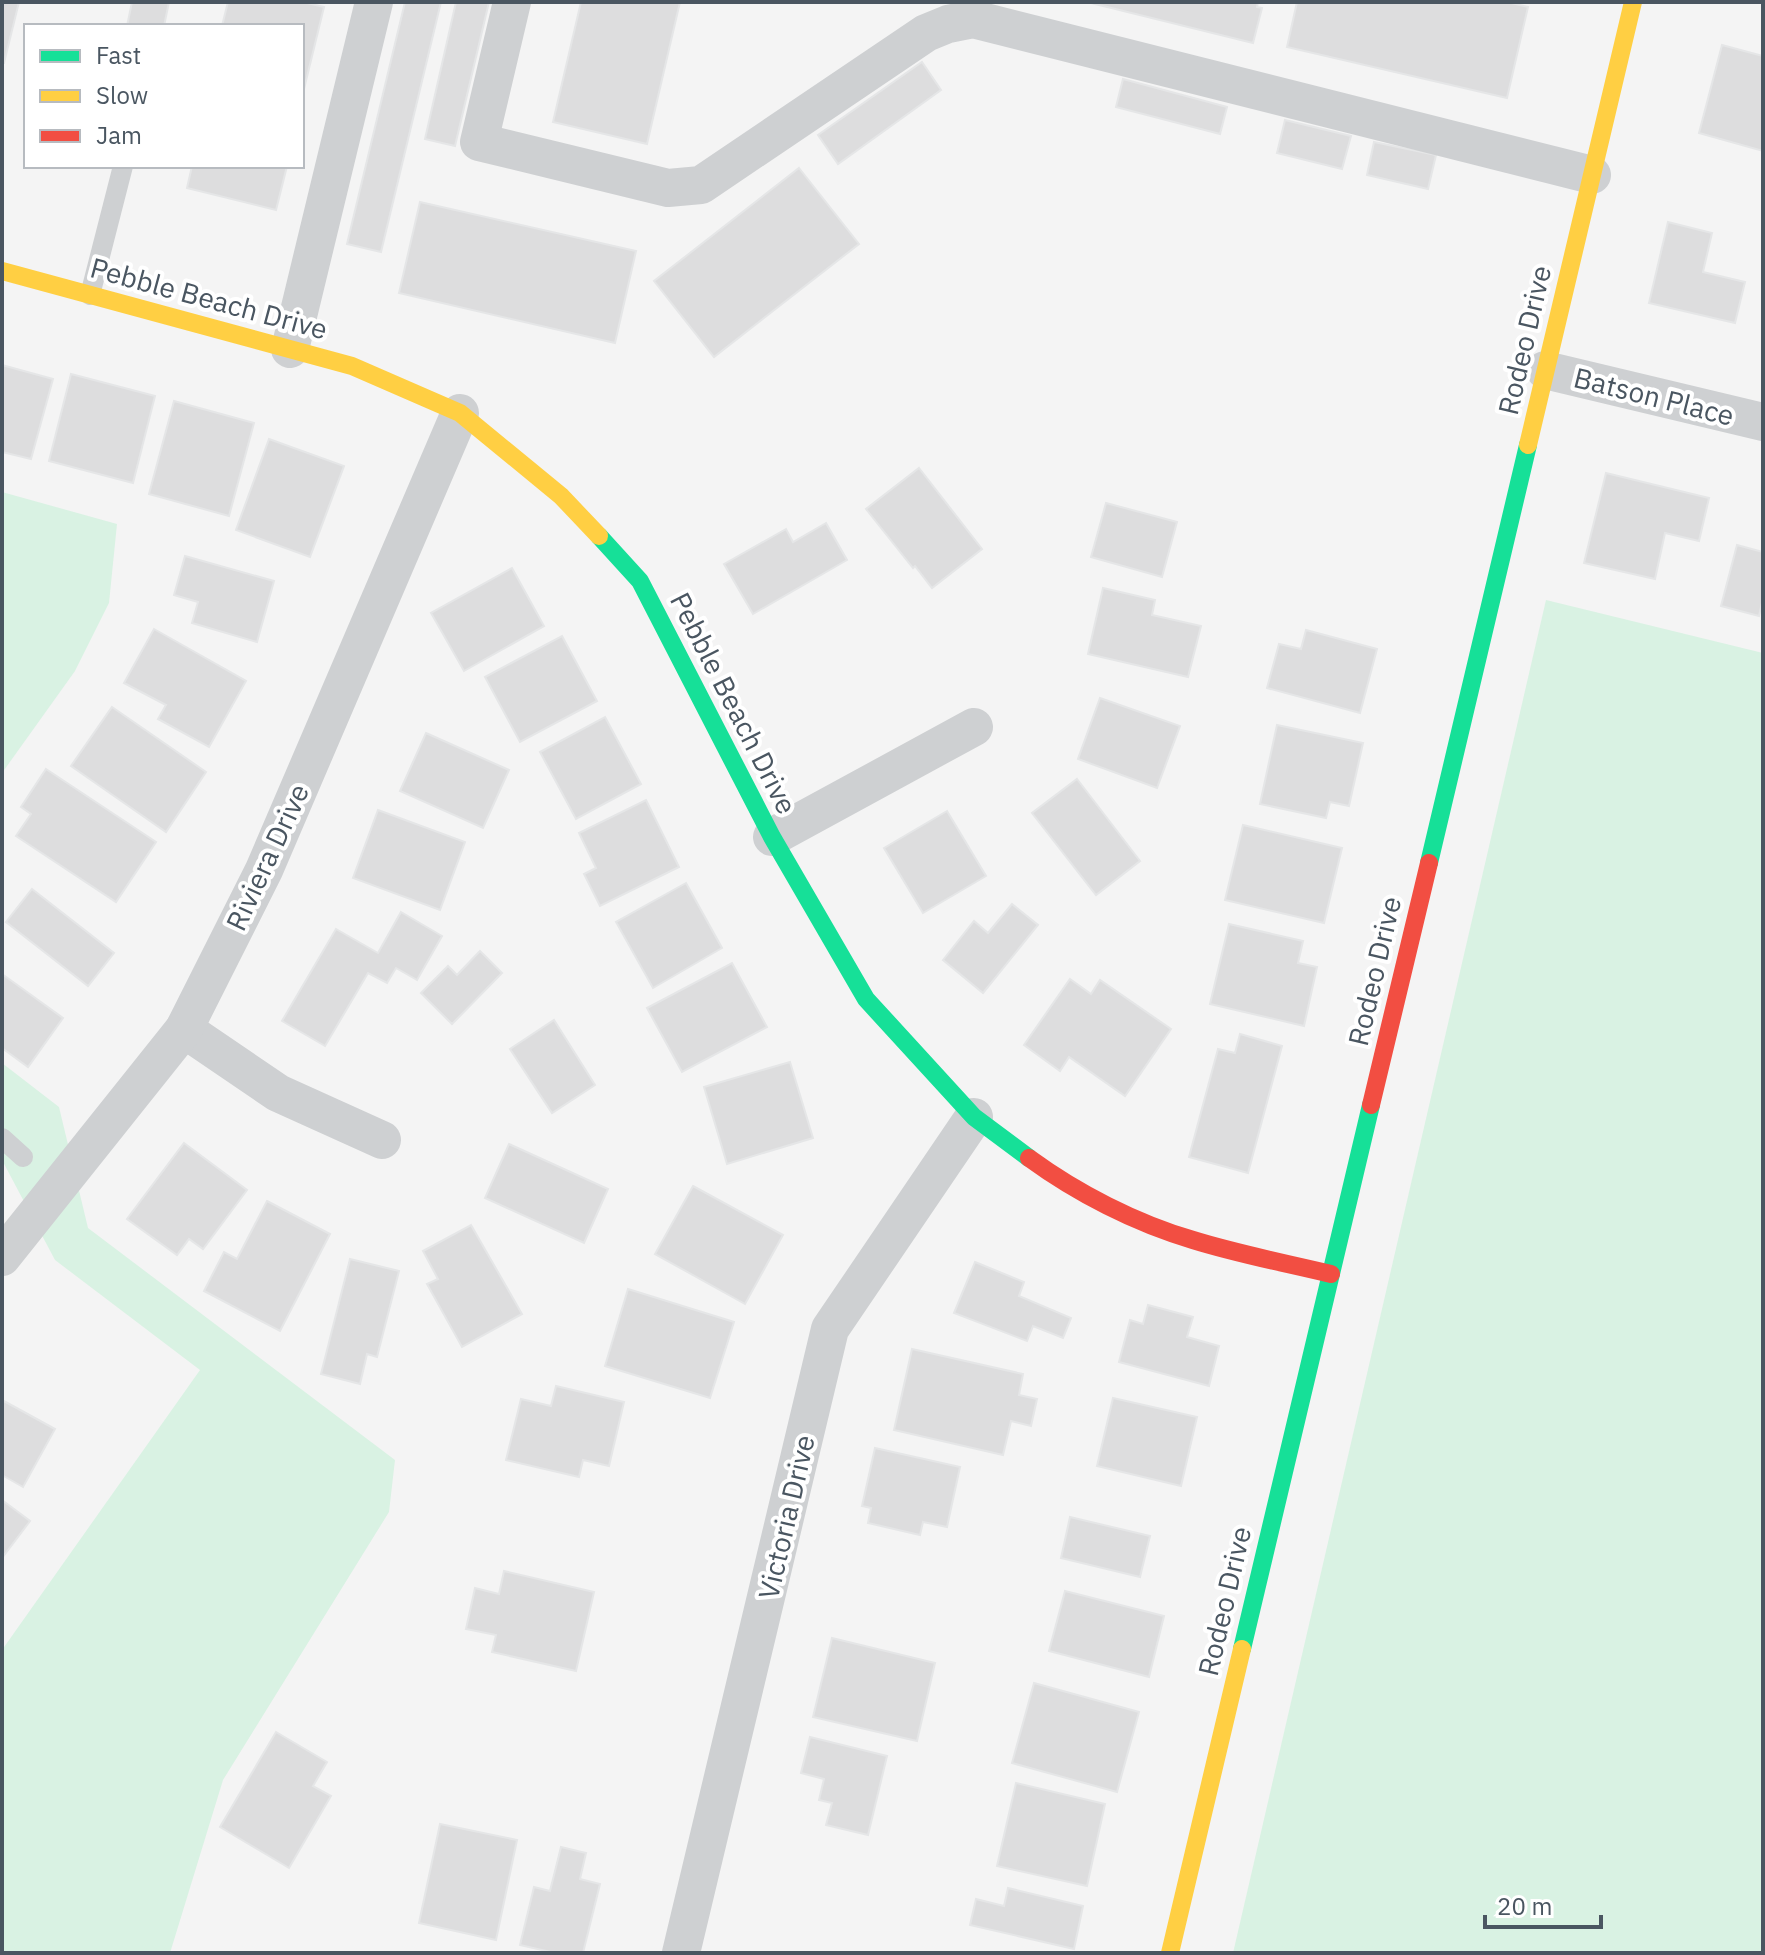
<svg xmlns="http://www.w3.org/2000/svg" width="1765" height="1955" viewBox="0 0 1765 1955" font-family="'IBM Plex Sans',sans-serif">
<rect width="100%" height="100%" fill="#f4f4f4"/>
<!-- green -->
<g fill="#d9f2e3">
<path d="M2,492L117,524L109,603L75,671L2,773Z"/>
<path d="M1546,600L1763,653V1953H1233Z"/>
<path d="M2,1063L59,1107L88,1228L395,1460L389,1512L223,1780L170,1953H2V1650L200,1370L55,1260L2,1160Z"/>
</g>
<!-- building -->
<g fill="#ddddde" stroke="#e5e6e7" stroke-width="2">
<path d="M2,2H19L4,63H2Z"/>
<path d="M132,2H169L164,26H127Z"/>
<path d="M228,2H303L324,7L304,89L302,88V26H222Z"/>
<path d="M405,2H441L381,252L347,244Z"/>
<path d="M456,2H489L455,146L425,139Z"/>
<path d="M581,2H680L647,144L553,122Z"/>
<path d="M1087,2H1258L1257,7L1262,8L1253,43Z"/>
<path d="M1297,2H1507L1528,7L1507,98L1287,47Z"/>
<path d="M1722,45L1763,56V151L1699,133Z"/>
<path d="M922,62L941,90L838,164L818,135Z"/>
<path d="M1123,79L1227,107L1220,134L1116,107Z"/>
<path d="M1285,120L1351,136L1342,169L1277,153Z"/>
<path d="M1374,142L1436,155L1428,189L1367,175Z"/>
<path d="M192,166H287L276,210L187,188Z"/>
<path d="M799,168L859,244L714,357L654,281Z"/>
<path d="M420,202L636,251L615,343L399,293Z"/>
<path d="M1668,222L1712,233L1703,272L1745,282L1735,323L1649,303Z"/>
<path d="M2,365L53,379L31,459L2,452Z"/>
<path d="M71,374L155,396L133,483L49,461Z"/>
<path d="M174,401L254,423L229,516L149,494Z"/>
<path d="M269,439L344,466L310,557L236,530Z"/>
<path d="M919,468L982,549L932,588L915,566L913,568L866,509Z"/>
<path d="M1606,473L1709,498L1699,541L1665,533L1655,579L1584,563Z"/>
<path d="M1106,503L1177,522L1162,577L1091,557Z"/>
<path d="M826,523L847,560L753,614L724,564L786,529L793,542Z"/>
<path d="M1737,545L1763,552V598L1759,616L1721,606Z"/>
<path d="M185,556L274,581L257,642L192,623L198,602L174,595Z"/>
<path d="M512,568L544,626L464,671L431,613Z"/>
<path d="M1103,588L1155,600L1152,615L1201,626L1188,677L1088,654Z"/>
<path d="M154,629L246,681L209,747L158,719L166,705L124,683Z"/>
<path d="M1306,630L1377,649L1360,713L1267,688L1279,644L1301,649Z"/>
<path d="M562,636L597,701L520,742L485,677Z"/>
<path d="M1100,698L1180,726L1157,788L1078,759Z"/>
<path d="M112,707L206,772L166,832L71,766Z"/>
<path d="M605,717L641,784L576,819L540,752Z"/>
<path d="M1277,725L1363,743L1349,806L1330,802L1326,818L1260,804Z"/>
<path d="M426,733L509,770L483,828L400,791Z"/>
<path d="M46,769L156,842L116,902L16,836L31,814L21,807Z"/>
<path d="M1077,779L1140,861L1096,895L1032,813Z"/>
<path d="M646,800L679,867L600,906L584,874L596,868L579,833Z"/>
<path d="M378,810L465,842L440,910L353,878Z"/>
<path d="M947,811L986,876L923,913L884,848Z"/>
<path d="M1243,825L1342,848L1324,923L1225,900Z"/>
<path d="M686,883L722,948L653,988L616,922Z"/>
<path d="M32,889L114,953L88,986L6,922Z"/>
<path d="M1012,904L1038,925L983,993L943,960L974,921L988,933Z"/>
<path d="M401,912L442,936L417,980L396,968L387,983L368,973L325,1046L282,1021L336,929L378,953Z"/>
<path d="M1229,924L1303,941L1298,963L1317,967L1304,1026L1210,1004Z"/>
<path d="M480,951L502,973L452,1024L421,993L448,966L457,975Z"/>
<path d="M732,963L767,1027L682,1072L647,1008Z"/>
<path d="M2,974L63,1018L28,1067L2,1048Z"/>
<path d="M1070,979L1091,994L1100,980L1171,1029L1125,1096L1069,1057L1060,1071L1024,1045Z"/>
<path d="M554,1020L595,1085L552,1113L510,1049Z"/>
<path d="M1240,1034L1282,1046L1248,1173L1189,1157L1218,1049L1235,1053Z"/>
<path d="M790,1062L813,1138L727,1164L704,1087Z"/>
<path d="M184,1143L247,1190L203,1249L189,1239L177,1255L127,1219Z"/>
<path d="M509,1144L608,1189L584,1243L485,1198Z"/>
<path d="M693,1186L783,1235L745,1304L655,1254Z"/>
<path d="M267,1201L330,1234L280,1331L204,1291L224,1252L237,1259Z"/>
<path d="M471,1225L522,1314L462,1347L427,1284L438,1279L423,1251Z"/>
<path d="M350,1259L399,1271L377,1357L367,1354L360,1384L321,1374Z"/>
<path d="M975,1262L1024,1282L1019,1296L1071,1318L1063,1338L1033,1326L1027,1341L954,1313Z"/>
<path d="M628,1289L734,1322L710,1398L605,1366Z"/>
<path d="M1148,1305L1193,1317L1187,1337L1219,1346L1209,1386L1119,1362L1130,1320L1143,1324Z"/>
<path d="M912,1349L1023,1374L1019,1395L1037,1399L1031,1426L1011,1421L1003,1455L894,1430Z"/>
<path d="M556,1386L624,1402L609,1466L583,1460L579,1477L506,1460L521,1399L551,1406Z"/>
<path d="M1113,1398L1197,1417L1181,1486L1097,1466Z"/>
<path d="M2,1400L55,1429L23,1487L2,1475Z"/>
<path d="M875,1448L960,1467L947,1527L923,1522L920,1535L868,1523L871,1508L862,1506Z"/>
<path d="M2,1500L30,1521L2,1558Z"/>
<path d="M1070,1517L1150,1536L1140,1577L1061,1558Z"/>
<path d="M504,1571L594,1592L576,1671L492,1652L496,1635L466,1629L475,1588L499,1594Z"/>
<path d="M1065,1591L1164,1616L1149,1677L1049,1651Z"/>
<path d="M832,1638L935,1663L917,1741L813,1717Z"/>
<path d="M1034,1683L1139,1712L1117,1792L1012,1763Z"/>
<path d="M276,1732L327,1762L313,1786L331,1796L289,1868L220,1827Z"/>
<path d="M810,1737L887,1756L868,1835L826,1825L832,1803L819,1800L824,1779L801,1773Z"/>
<path d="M1016,1783L1105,1804L1087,1886L997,1866Z"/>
<path d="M440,1824L517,1840L496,1940L419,1923Z"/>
<path d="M561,1847L586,1853L580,1879L600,1884L583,1953H555L520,1945L534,1887L550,1891Z"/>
<path d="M1008,1888L1083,1906L1074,1949L970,1925L976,1899L1004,1906Z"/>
</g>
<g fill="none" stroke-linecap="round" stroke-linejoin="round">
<!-- lane -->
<g stroke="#ced0d2" stroke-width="20">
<path d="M90,295L123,166"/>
<path d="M2,1138L23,1157"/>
</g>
<!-- street -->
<g stroke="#ced0d2" stroke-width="38">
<path d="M512,2L479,142L668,188L701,185L926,33L948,24L973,19L1592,175"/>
<path d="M290,349L374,2"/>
<path d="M1545,370L1763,422"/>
<path d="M772,837L974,727"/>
<path d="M184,1029L278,1093L382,1140"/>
<path d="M2,1257L184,1029L264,870L460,413"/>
<path d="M681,1953L830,1329L974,1117"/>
</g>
<!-- fast -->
<g stroke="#16e098" stroke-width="18">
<path d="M599,536L640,581L772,837L866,999L974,1117L1029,1158"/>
<path d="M1429,863L1528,445"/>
<path d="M1242,1649L1371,1105"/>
</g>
<!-- slow -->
<g stroke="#ffcf43" stroke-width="18">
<path d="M2,271L352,366L460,413L561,496L599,536"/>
<path d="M1528,445L1633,2"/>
<path d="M1170,1953L1242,1649"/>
</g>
<!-- jam -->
<g stroke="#f24e42" stroke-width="18">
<path d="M1371,1105L1429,863"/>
<path d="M1029,1158C1077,1193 1135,1223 1193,1240C1238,1254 1285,1263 1331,1274"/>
</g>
</g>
<g text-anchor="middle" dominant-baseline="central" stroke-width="8" stroke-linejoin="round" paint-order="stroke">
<!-- street labels -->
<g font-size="28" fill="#4a5661" stroke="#fff">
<text transform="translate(209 298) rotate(15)">Pebble Beach Drive</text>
<text transform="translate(1524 340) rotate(-77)">Rodeo Drive</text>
<text transform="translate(1654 396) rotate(14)">Batson Place</text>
<text transform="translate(734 703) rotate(63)">Pebble Beach Drive</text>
<text transform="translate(267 857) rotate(-65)">Riviera Drive</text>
<text transform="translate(1374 971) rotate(-77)">Rodeo Drive</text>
<text transform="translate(786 1517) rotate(-77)">Victoria Drive</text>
<text transform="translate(1224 1601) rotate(-77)">Rodeo Drive</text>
</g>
</g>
<!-- border -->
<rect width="1765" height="1955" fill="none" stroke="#4a5661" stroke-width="8"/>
<!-- legend -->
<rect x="24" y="24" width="280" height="144" fill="#ffffff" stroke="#b7bbc0" stroke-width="2"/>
<rect x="40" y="50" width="40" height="12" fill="#16e098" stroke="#b7bbc0" stroke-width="2"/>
<text x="96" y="64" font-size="24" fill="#4a5661">Fast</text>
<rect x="40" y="90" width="40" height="12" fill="#ffcf43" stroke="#b7bbc0" stroke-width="2"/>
<text x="96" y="104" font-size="24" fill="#4a5661">Slow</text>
<rect x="40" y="130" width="40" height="12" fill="#f24e42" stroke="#b7bbc0" stroke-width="2"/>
<text x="96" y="144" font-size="24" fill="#4a5661">Jam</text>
<!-- scale -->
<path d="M1485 1915v12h116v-12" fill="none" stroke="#4a5661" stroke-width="4"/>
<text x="1497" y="1915" font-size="24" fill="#4a5661" stroke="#ffffff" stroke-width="6" paint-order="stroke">20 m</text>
</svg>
